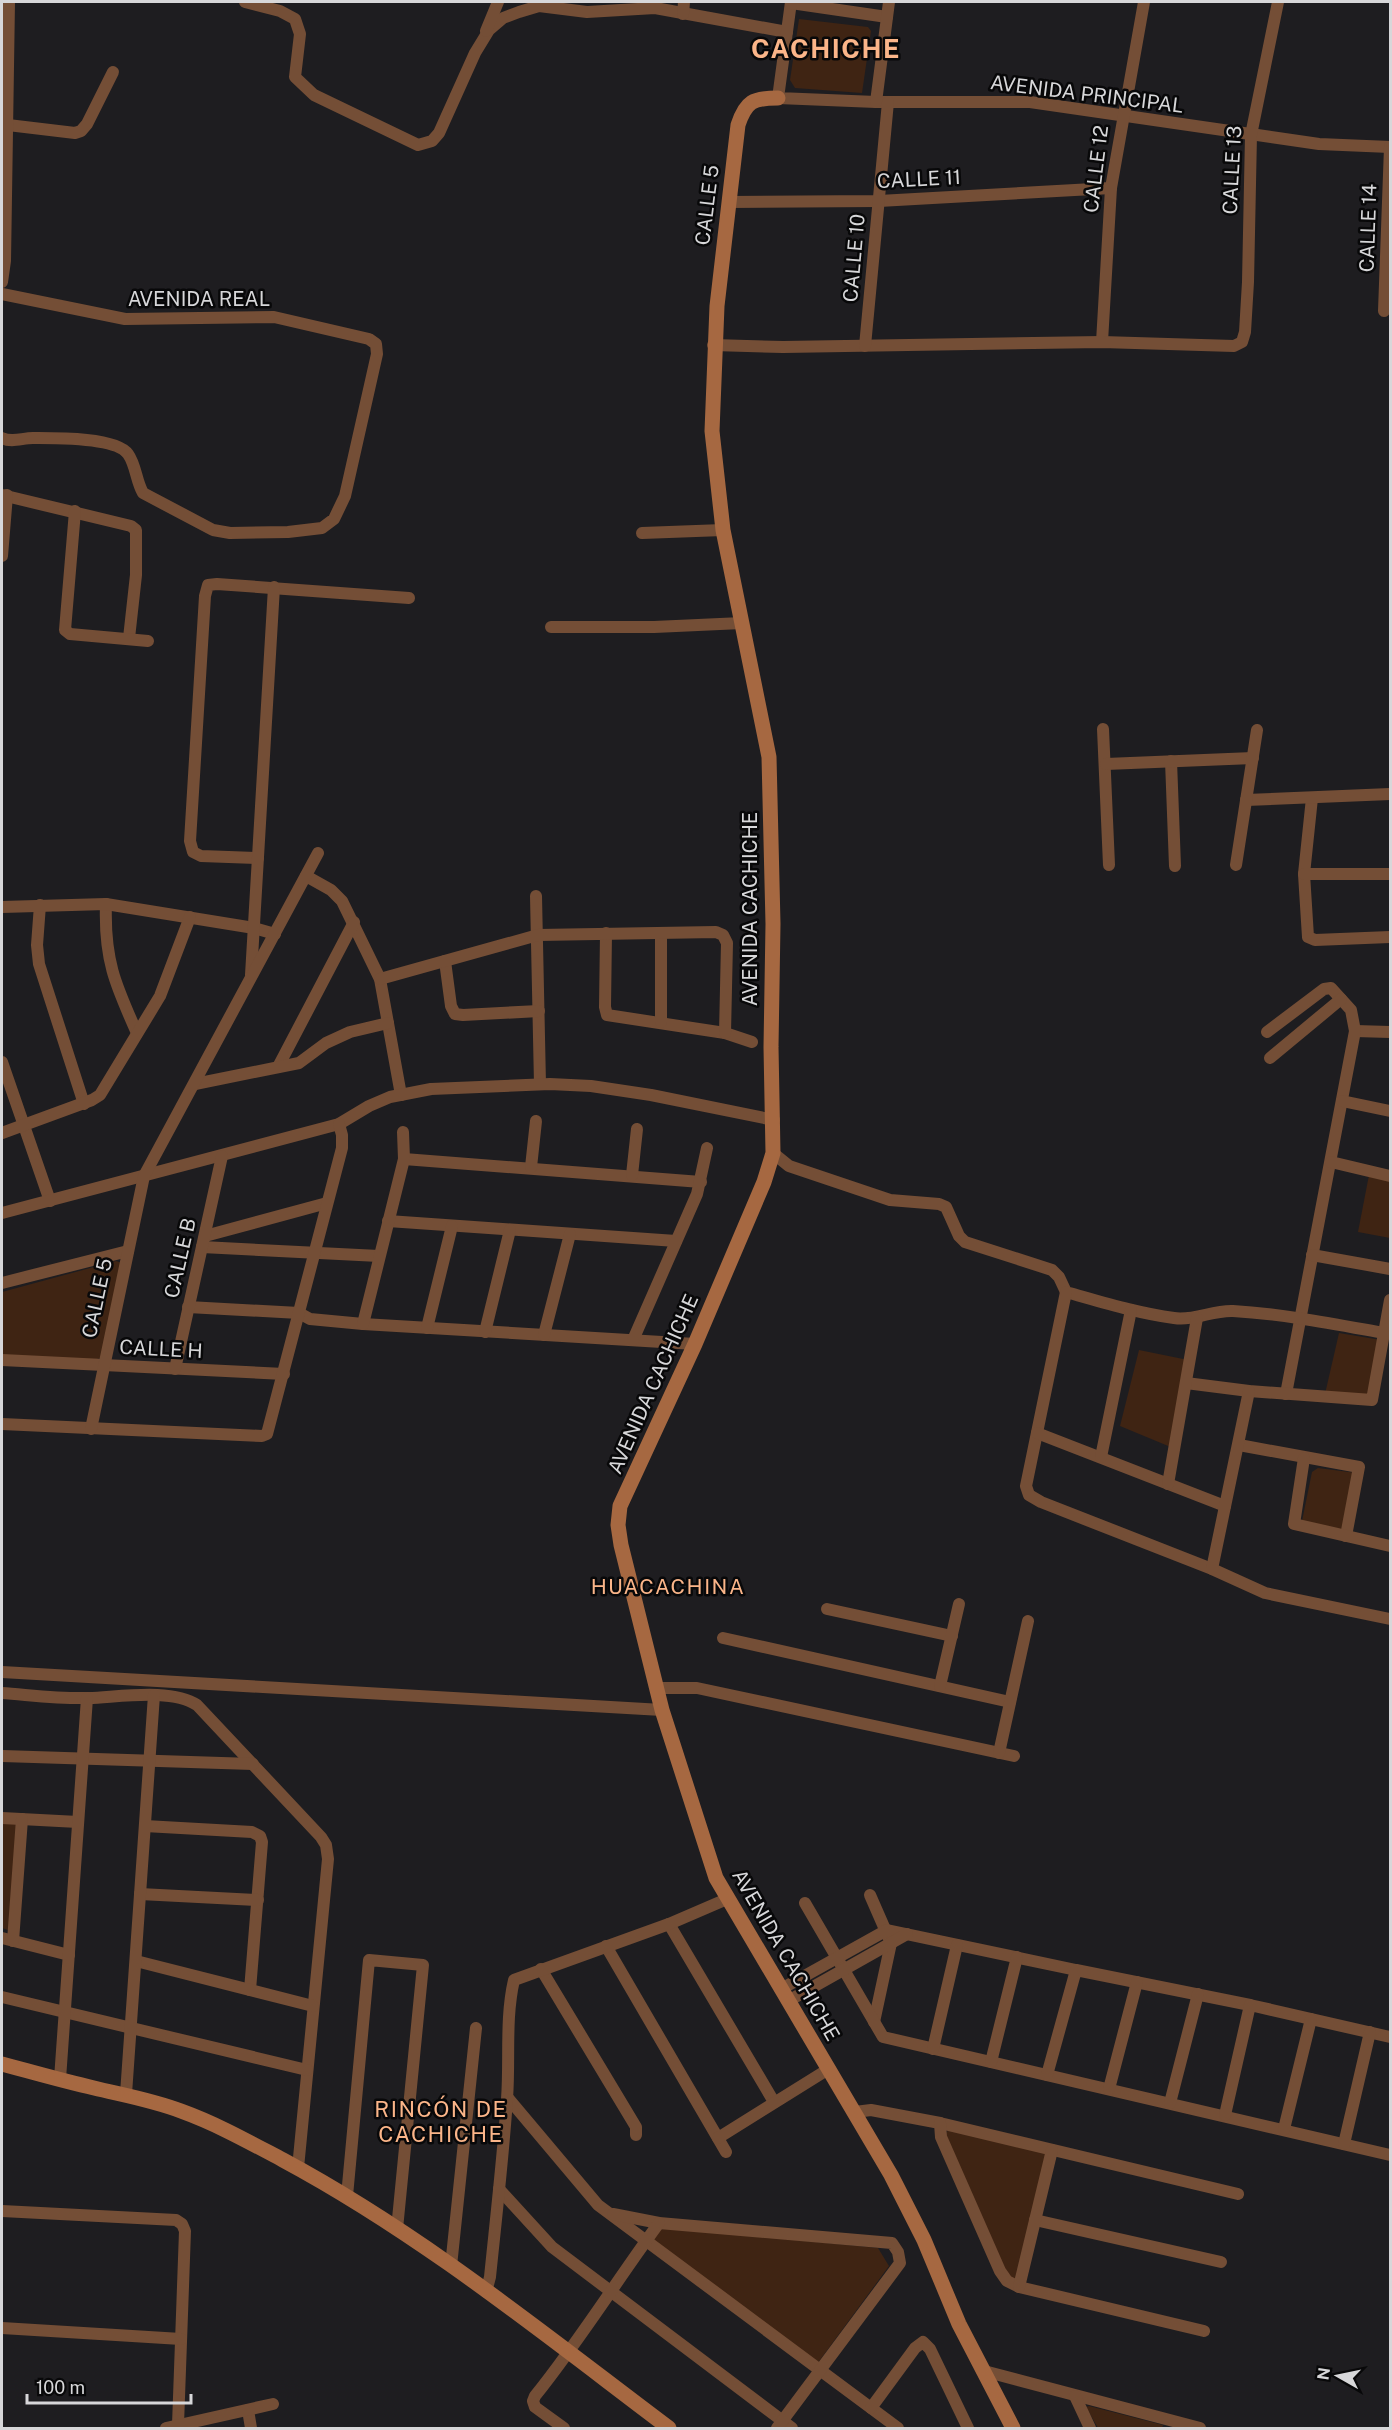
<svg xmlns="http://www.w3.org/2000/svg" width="1392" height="2430" viewBox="0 0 1392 2430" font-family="'Public Sans',sans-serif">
<rect width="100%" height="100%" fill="#1e1d20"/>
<!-- green -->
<g fill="#3f2413">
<path d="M799,19L868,27L871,31L862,93L795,88L790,80Z"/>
<path d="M1369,1175L1390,1180V1238L1358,1232Z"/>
<path d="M116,1261L122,1263L101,1358L93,1360L2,1357V1292Z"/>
<path d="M1339,1333L1381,1340L1371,1398L1325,1394Z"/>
<path d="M1139,1350L1193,1361L1173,1448L1120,1426Z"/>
<path d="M1318,1468L1357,1473L1344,1532L1302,1521L1312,1472Z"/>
<path d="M2,1821L19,1822L11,1931L2,1928Z"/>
<path d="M948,2130L1047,2153L1019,2278L1014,2280L1004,2269L945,2136Z"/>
<path d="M662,2227L878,2248L889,2266L817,2364L652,2242Z"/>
<path d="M1089,2406L1163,2425L1162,2428H1098L1086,2407Z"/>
</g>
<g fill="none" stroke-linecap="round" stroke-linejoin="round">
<!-- street -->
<g stroke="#744e36" stroke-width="12">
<path d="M245,2L280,11L295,19L300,34L295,77L314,95L418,145L432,141L439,133L475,53L489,30L503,18L519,12L539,6L587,12L655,8L787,32"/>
<path d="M791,2L778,98L876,102H1030L1319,144L1390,147"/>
<path d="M791,3L887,17"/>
<path d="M683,14L684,2"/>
<path d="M486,31L498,2"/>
<path d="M876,102L889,2"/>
<path d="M8,125L75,133L81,131L87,124L113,72"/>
<path d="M728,202L879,201L1111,188"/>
<path d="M2,282L5,261L9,2"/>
<path d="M2,294L125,319L274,317L369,339L376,344L377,354L345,496L334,519L322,528L288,532L230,533L213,530L143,493C136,481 136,465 128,454C116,437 54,438 33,438C22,438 12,443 2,438"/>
<path d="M1384,311L1390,147"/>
<path d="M1102,342L1111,188L1144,2"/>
<path d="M713,345L783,347L1102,342L1234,346L1242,342L1245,332L1248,282L1251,135L1278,2"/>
<path d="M865,346L888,102"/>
<path d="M2,495L131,526L136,530V575L129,638"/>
<path d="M75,511L65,630L70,634L148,641"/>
<path d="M642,533L723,530"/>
<path d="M2,556L7,495"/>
<path d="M551,627H654L742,623"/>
<path d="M1103,729L1109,865"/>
<path d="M1171,761L1175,866"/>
<path d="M1106,764L1253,758"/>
<path d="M1312,798L1304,874L1308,937L1315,940L1390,937"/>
<path d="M1246,800L1390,794"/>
<path d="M258,858L201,856L193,852L190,841L205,596L208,585L217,584L409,598"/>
<path d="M1236,865L1257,730"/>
<path d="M1304,874H1390"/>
<path d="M306,876L331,890L342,901L380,979L401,1095"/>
<path d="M536,896L540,1084"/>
<path d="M106,904C104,959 115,984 137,1033"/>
<path d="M40,905L37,945L39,964L84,1104"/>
<path d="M2,907L106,904L254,928L275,934"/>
<path d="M606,933L605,1007L607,1015L725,1033L752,1042"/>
<path d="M661,933V1022"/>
<path d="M445,961L451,1006L455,1014L463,1015L539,1011"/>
<path d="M251,975L274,587"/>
<path d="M380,979L538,935L716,932L723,935L727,943L725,1033"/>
<path d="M1355,1031L1390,1032"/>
<path d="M1267,1032L1324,989L1331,988L1351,1010L1355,1031L1286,1394"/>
<path d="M1270,1058L1341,999"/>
<path d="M2,1062L50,1201"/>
<path d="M278,1067L354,922"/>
<path d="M195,1084L299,1063L326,1043L350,1032L388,1023"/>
<path d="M1342,1101L1390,1111"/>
<path d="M2,1133L92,1100L100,1095L160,996L190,917"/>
<path d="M773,1153L789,1166L890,1200L939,1204L946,1207L959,1236L965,1242L1052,1270L1059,1277L1066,1292C1102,1302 1137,1313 1174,1318C1194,1321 1213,1310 1233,1311C1284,1314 1334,1324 1384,1333"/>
<path d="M404,1159L701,1182"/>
<path d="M1331,1162L1390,1176"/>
<path d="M531,1167L536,1121"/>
<path d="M632,1175L637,1129"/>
<path d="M2,1213L339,1124L369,1106L390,1097L431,1089L550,1084L591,1086L651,1095L774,1120"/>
<path d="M388,1221L676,1241"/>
<path d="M205,1236L327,1203"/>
<path d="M202,1247L379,1256"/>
<path d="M1312,1255L1390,1269"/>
<path d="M2,1283L128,1251"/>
<path d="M1066,1292L1026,1486L1029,1495L1041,1502L1212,1569L1265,1593L1390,1619"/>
<path d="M188,1307L299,1313L310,1319L363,1324L695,1344"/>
<path d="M363,1324L404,1159L403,1132"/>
<path d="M427,1328L452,1226"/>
<path d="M485,1332L510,1230"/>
<path d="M544,1335L570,1234"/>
<path d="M633,1340L697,1194L707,1148"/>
<path d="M2,1360L284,1374"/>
<path d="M175,1369L222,1156"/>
<path d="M1186,1383L1249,1391L1372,1400L1390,1300"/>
<path d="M2,1424L262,1436L267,1434L342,1148V1135L339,1124"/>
<path d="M91,1429L144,1176L318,853"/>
<path d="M1037,1433L1225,1506"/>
<path d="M1239,1445L1359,1467L1346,1536"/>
<path d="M1101,1457L1131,1310"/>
<path d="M1304,1458L1294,1524L1390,1546"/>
<path d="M1168,1484L1197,1318"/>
<path d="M1212,1569L1249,1391"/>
<path d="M827,1609L952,1636"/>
<path d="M723,1638L1010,1702"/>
<path d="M2,1672L662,1710"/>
<path d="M940,1686L959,1604"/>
<path d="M656,1688H697L1014,1756"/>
<path d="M2,1693C30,1695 60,1699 89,1698C119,1697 172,1688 197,1705L321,1837L326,1845L328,1859L298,2168"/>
<path d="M999,1753L1028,1621"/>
<path d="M2,1756L253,1764"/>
<path d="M2,1818L78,1822"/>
<path d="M145,1826L252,1832L260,1836L262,1842L250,1990"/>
<path d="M140,1894L258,1900"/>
<path d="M870,1895L891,1943L874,2022"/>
<path d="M805,1903L883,2037L1390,2155"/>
<path d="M669,1924L774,2102"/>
<path d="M2,1938L69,1955"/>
<path d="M13,1941L22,1819"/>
<path d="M606,1946L726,2152"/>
<path d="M136,1961L313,2006"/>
<path d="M541,1969L636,2127V2135"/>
<path d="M783,1988L887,1930L1076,1970"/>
<path d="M2,1997L307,2070"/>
<path d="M790,2000L907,1934"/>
<path d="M933,2049L957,1945"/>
<path d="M991,2062L1017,1957"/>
<path d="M1047,2075L1076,1970L1250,2005"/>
<path d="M60,2079L87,1698"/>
<path d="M1109,2089L1137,1982"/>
<path d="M126,2094L154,1695"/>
<path d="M508,2098L598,2205L898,2428"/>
<path d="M1170,2103L1198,1994"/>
<path d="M855,2112L871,2110L940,2123L1238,2194"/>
<path d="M1225,2115L1250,2005L1390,2037"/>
<path d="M940,2123L941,2137L1000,2271L1007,2281L1019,2287L1204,2331"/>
<path d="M1284,2129L1311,2019"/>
<path d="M718,2138L827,2070"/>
<path d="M1344,2144L1370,2032"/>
<path d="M499,2189L552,2247L792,2428"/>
<path d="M347,2196L369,1960L423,1965L397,2229"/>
<path d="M2,2211L176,2220L182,2224L185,2231L178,2425"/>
<path d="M613,2214L659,2223L892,2243L898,2252L900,2263L777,2428"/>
<path d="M1035,2220L1221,2262"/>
<path d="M451,2266L476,2028"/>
<path d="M1019,2287L1052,2150"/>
<path d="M486,2292L490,2277C496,2218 503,2158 507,2099C510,2059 505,2019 514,1980L669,1924L727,1899"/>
<path d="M2,2328L181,2339"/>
<path d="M984,2371L1200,2428"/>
<path d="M1075,2396L1090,2428"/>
<path d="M871,2408L915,2348L923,2342L930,2349L968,2428"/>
<path d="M248,2410L251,2428"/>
<path d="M166,2428L273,2404"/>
<path d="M564,2428L535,2407L533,2401L535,2396C580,2340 617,2280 659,2223"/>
</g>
<!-- secondary -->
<g stroke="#a66841" stroke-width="15">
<path d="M778,98C753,98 746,101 738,125L717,306L712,431L723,530L769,757L773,924L771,1047L773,1153L764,1182L695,1344L620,1506L618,1525L621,1545L662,1710L716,1878L891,2175L924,2240L959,2324L1013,2428"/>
<path d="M2,2064C32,2072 63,2081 94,2088C123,2095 152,2100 181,2111C217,2124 249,2142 283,2160C421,2234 544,2334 669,2428"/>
</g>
</g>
<g text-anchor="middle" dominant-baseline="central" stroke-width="5" stroke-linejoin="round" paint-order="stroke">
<!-- street labels -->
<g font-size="20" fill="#d7d7d9" stroke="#080809">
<text transform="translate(1087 94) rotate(7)">AVENIDA PRINCIPAL</text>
<text transform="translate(1096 169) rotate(-83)">CALLE 12</text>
<text transform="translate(1232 170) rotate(-87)">CALLE 13</text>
<text transform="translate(919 179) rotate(-3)">CALLE 11</text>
<text transform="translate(707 205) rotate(-83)">CALLE 5</text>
<text transform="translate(1368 228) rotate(-88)">CALLE 14</text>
<text transform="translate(854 258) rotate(-85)">CALLE 10</text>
<text x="199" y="299">AVENIDA REAL</text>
<text transform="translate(750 909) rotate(-90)">AVENIDA CACHICHE</text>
<text transform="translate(180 1258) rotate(-77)">CALLE B</text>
<text transform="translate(97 1298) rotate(-78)">CALLE 5</text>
<text transform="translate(161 1349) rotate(3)">CALLE H</text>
<text transform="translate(653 1384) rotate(-66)">AVENIDA CACHICHE</text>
<text transform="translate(786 1955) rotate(60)">AVENIDA CACHICHE</text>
</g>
<!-- neighbourhood labels -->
<g font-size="21" letter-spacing="1.5" fill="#fbb589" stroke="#080809">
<text x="668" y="1586">HUACACHINA</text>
</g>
<!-- quarter labels -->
<g font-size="22" letter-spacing="1.5" fill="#fbb589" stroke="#080809">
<text x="441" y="2109">RINCÓN DE<tspan x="441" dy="25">CACHICHE</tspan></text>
</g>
<!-- district labels -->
<g font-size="26" font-weight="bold" letter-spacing="1.5" fill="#fbb589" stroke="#080809">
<text x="826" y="48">CACHICHE</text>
</g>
</g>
<!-- border -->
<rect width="1392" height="2430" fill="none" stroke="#d7d7d9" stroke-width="6"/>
<!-- north arrow -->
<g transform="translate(1338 2376) rotate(279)" stroke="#080809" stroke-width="4.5" paint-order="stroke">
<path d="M0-4.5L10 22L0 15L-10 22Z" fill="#d7d7d9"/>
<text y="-9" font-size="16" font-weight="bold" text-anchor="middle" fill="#d7d7d9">N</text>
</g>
<!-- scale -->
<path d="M27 2394v9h164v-9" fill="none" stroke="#d7d7d9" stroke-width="3"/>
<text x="36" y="2394" font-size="18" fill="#d7d7d9" stroke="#080809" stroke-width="4.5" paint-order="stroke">100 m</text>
</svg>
